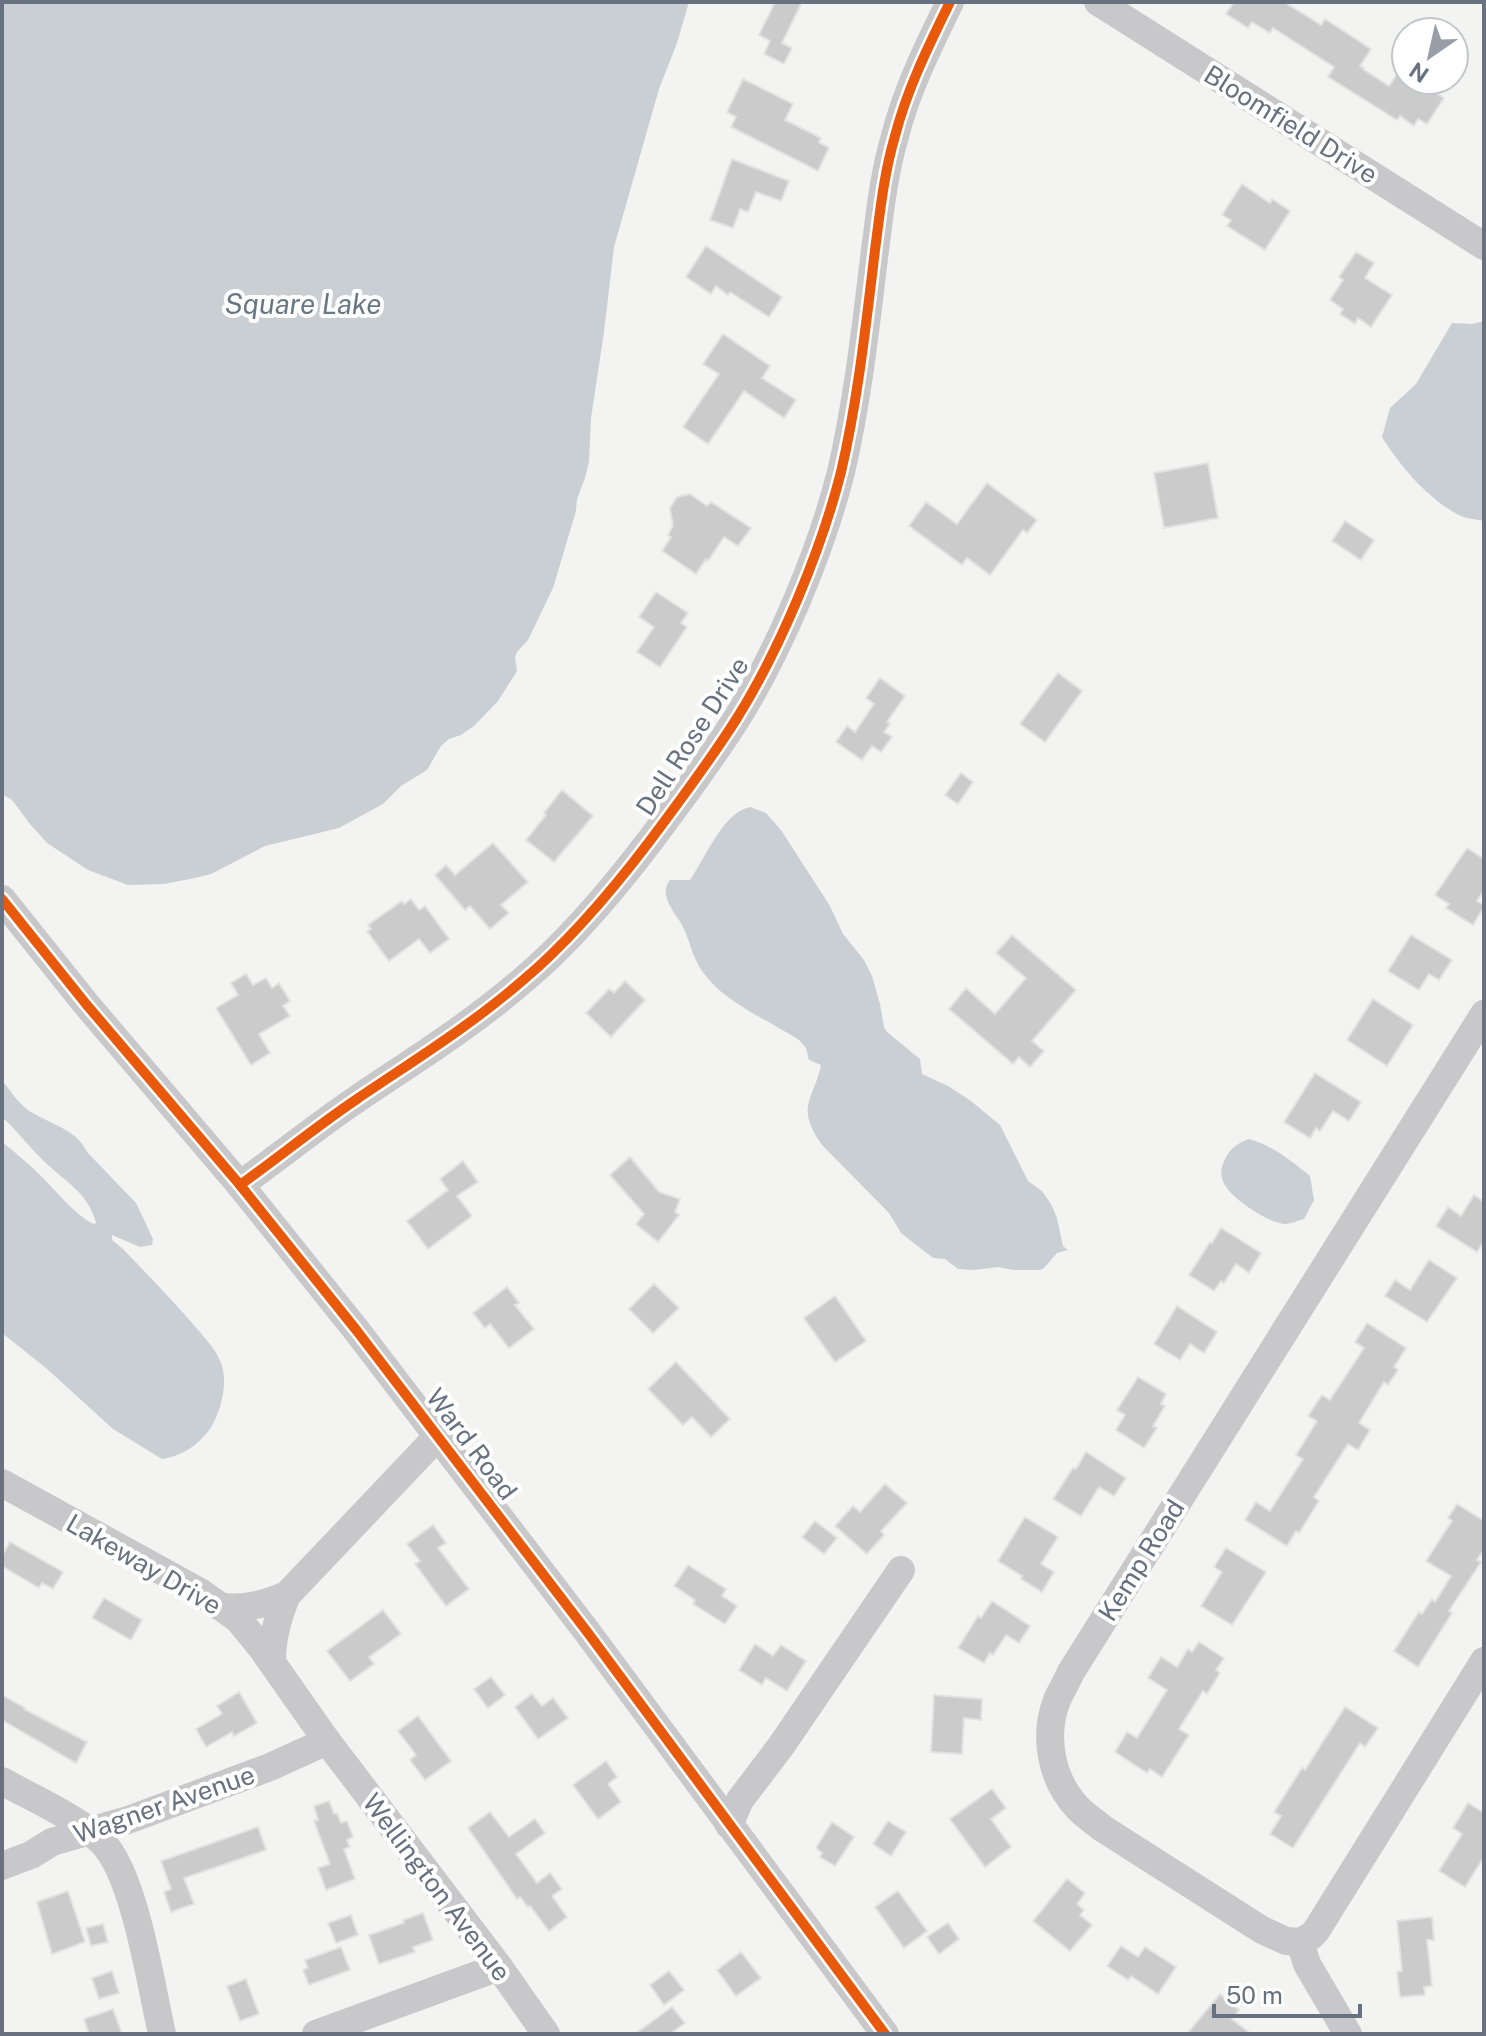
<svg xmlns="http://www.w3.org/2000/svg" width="1486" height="2036" viewBox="0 0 1486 2036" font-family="'Public Sans',sans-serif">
<rect width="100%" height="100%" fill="#f3f3f2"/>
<!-- water -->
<g fill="#c9cfd2">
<path d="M2,2H689L677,43L659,89L614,247L604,332L591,418L589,462L585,478L577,499L576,511L553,588L528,640L517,652L515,658L517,671L498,701L474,726L461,735L449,739L441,746L427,770L401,786L383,804L339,828L265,846L211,874L195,878L164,884L128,885L88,870L47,843L30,824L12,800L2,794Z"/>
<path d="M1484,321V521C1476,519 1466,519 1459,515C1428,499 1400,466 1382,437L1390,408L1416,384L1452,323L1472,324Z"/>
<path d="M750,807L766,813L781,830L830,906L843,934L864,960L872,976L880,1004L884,1027L887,1032L920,1059L922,1074L948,1086L971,1101L1000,1125L1028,1181L1042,1191L1051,1204L1057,1218L1063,1246L1068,1250L1057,1253L1044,1268L1040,1270H1013L998,1267L974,1270L958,1269L945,1259L933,1258L901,1233L889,1213L822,1145C795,1106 813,1102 821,1065L809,1060L806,1048L799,1040C767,1019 724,1003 702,971C692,957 690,940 682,925C674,911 658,895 670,880H690C705,859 723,812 750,807Z"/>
<path d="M2,1080C10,1090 18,1103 28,1110C48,1124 76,1128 87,1152L136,1203L153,1239L152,1245L140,1247L112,1235V1240L123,1249C149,1276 175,1303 199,1331C208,1342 218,1352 222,1366C227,1383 222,1405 215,1420C205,1441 184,1456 162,1459L113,1429L46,1368L2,1333V1142C14,1151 26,1162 37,1172C51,1185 79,1220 95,1224L96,1222C86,1191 68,1184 47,1164C31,1149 18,1132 2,1117Z"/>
<path d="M1249,1139C1273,1146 1290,1160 1310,1176L1314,1200L1304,1219C1299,1220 1291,1224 1285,1224C1273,1223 1260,1215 1251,1209C1233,1196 1213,1182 1225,1159C1230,1148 1238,1143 1249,1139Z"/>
</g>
<!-- building -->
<g fill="#cbcbcc" stroke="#e2e2e2" stroke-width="2">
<path d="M775,2H802L782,43L792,48L784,64L764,54L770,41L759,35Z"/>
<path d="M1234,2H1284L1321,25L1325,19L1371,49L1360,66L1364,68L1363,69L1389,86L1406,60V80H1422L1430,85L1428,88L1444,98L1427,124L1418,119L1414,126L1400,116L1397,120L1328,77L1334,67L1273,28L1270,33L1252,22L1248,28L1226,14Z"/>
<path d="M743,79L793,104L785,120L821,138L819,142L829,148L818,171L731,127L736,117L727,112Z"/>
<path d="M732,159L789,181L781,201L756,192L748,212L740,209L733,228L710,220Z"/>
<path d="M1242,184L1270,203L1272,199L1290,211L1265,250L1227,226L1231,220L1222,215Z"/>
<path d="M706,246L782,297L769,317L730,292L728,295L716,286L711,294L686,277Z"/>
<path d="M1356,252L1374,263L1365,278L1392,295L1371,327L1358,318L1355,324L1340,314L1343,309L1330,300L1343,280L1339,277Z"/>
<path d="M723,334L770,366L762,378L796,400L784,418L744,391L708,444L683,427L719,374L703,364Z"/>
<path d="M1208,463L1218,518L1164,528L1154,473Z"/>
<path d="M987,483L1037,520L1027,533L1023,530L990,575L967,558L962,565L909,526L926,502L957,524Z"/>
<path d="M690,494L707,506L711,502L751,528L738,546L724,537L708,561L706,559L696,574L662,551L671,537L668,535L673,526L670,508L677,497Z"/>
<path d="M1345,521L1374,540L1361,560L1332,541Z"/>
<path d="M656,592L688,613L681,623L687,627L660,667L637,652L654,627L639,617Z"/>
<path d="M1058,673L1082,691L1045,742L1020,724Z"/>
<path d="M880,678L905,696L887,722L890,724L884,732L892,737L881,752L872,746L862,760L836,742L847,726L855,732L874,704L866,698Z"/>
<path d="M961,773L973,782L958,804L945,795Z"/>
<path d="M562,790L593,816L554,862L526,840L546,815L544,813Z"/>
<path d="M493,843L528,882L501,905L509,913L490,929L470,906L465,910L435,875L446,865L455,875Z"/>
<path d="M1467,848L1484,859V890L1477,901L1484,905V907L1473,925L1446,908L1449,904L1435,895Z"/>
<path d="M411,899L419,910L425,906L449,939L430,953L419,939L389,961L367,931L371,929L368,925L402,901L404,904Z"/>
<path d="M1012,935L1076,990L1032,1041L1044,1051L1030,1067L1019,1057L1013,1064L949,1009L966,988L995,1014L1026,978L996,953Z"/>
<path d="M1411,935L1452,960L1439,980L1429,974L1419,990L1388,971Z"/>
<path d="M246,974L253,985L266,978L272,988L279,983L290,1001L283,1006L290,1016L259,1034L270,1053L251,1065L216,1008L238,995L231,983Z"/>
<path d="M625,981L645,1000L611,1037L586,1013L609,989L614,993Z"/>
<path d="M1373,999L1413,1025L1387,1066L1347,1040Z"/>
<path d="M1315,1073L1361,1102L1349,1121L1333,1111L1320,1131L1316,1128L1310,1138L1284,1122Z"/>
<path d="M630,1157L659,1192L680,1199L675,1212L679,1215L658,1242L636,1224L644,1214L610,1175Z"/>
<path d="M463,1161L478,1182L457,1196L472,1216L428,1249L407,1221L448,1190L440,1179Z"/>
<path d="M1474,1195L1484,1202V1241L1477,1252L1436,1226L1448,1207L1461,1216Z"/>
<path d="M1221,1228L1261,1253L1249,1273L1236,1264L1224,1283L1221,1281L1214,1291L1189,1275L1210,1242L1212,1243Z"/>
<path d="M1429,1260L1457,1278L1427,1322L1385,1296L1395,1280L1410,1290Z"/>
<path d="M654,1284L679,1308L653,1333L629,1309Z"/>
<path d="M507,1287L519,1303L515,1305L534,1329L509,1348L490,1324L485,1328L473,1313Z"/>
<path d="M835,1296L866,1341L835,1362L804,1318Z"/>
<path d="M1177,1306L1217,1332L1204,1353L1190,1344L1180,1360L1154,1344Z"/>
<path d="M1367,1323L1406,1348L1394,1367L1398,1370L1388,1385L1384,1382L1359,1423L1370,1430L1358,1450L1348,1444L1314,1497L1319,1501L1299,1533L1296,1531L1287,1546L1245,1520L1256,1502L1270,1511L1303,1459L1296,1455L1317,1421L1308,1416L1322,1395L1330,1400L1364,1348L1355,1342Z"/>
<path d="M676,1362L730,1419L711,1437L692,1417L683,1425L648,1389Z"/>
<path d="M1138,1377L1166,1394L1161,1404L1165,1406L1153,1426L1157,1428L1144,1448L1116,1430L1125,1415L1117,1410Z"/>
<path d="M1086,1452L1126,1478L1114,1496L1099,1487L1081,1516L1053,1499L1073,1468L1076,1469Z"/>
<path d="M885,1484L907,1503L881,1531L884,1535L867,1554L835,1526L853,1506L860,1512Z"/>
<path d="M1457,1504L1484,1521V1549L1477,1560L1481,1562L1449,1611L1452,1613L1418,1667L1394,1651L1419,1612L1422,1614L1432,1599L1435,1602L1451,1576L1426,1561L1452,1521L1448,1518Z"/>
<path d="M1025,1517L1058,1537L1041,1564L1054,1572L1042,1592L1021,1579L1022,1576L998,1561Z"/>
<path d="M815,1521L837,1538L824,1554L802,1537Z"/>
<path d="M433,1525L446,1543L438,1548L469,1589L446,1606L415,1564L420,1561L407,1544Z"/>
<path d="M10,1542L63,1572L53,1589L42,1583L39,1588L2,1566V1556Z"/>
<path d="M1226,1548L1266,1572L1232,1625L1201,1606L1222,1572L1214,1567Z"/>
<path d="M688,1565L726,1589L722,1596L737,1606L725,1624L693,1604L695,1600L674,1586Z"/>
<path d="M104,1598L142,1620L131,1640L92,1618Z"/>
<path d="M992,1601L1030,1626L1019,1643L1006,1635L993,1655L990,1653L984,1663L958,1648L978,1616L981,1618Z"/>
<path d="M383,1610L401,1634L369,1657L374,1664L350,1681L327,1651Z"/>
<path d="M1199,1642L1224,1658L1216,1670L1220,1673L1207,1694L1203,1691L1179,1729L1189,1735L1162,1777L1150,1769L1147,1773L1115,1752L1127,1732L1137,1738L1167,1690L1148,1678L1161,1657L1177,1667L1188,1649L1192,1652Z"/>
<path d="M755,1644L773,1656L781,1645L806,1661L787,1691L766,1678L762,1685L739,1670Z"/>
<path d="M491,1677L505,1695L488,1708L474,1689Z"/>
<path d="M239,1692L257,1723L234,1736L232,1732L206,1747L196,1729L222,1714L217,1706Z"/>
<path d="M532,1694L542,1706L553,1698L568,1718L538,1739L515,1707Z"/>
<path d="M2,1695L25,1708L24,1709L87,1742L76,1763L2,1720Z"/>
<path d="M934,1695L982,1699L981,1720L964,1718L962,1754L931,1752Z"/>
<path d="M1345,1707L1378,1728L1365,1747L1360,1743L1293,1848L1270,1834L1281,1816L1274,1812L1302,1768L1305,1770Z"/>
<path d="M418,1716L451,1761L425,1780L410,1760L416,1755L398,1731Z"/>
<path d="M606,1761L617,1777L608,1784L621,1802L598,1819L573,1785Z"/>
<path d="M992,1789L1006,1808L991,1819L1011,1847L985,1867L950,1819Z"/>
<path d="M329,1801L334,1814L337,1813L341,1823L347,1821L353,1837L347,1840L350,1847L344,1849L355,1879L326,1890L318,1868L330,1864L314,1821L318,1820L314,1806Z"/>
<path d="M1468,1803L1484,1813V1857L1465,1887L1439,1871L1462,1834L1453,1828Z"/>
<path d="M490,1812L509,1837L535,1819L545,1833L516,1854L537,1883L550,1873L562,1889L552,1896L567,1917L549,1931L530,1906L528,1907L520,1897L517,1899L468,1828Z"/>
<path d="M888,1821L906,1832L891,1856L873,1844Z"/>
<path d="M832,1822L854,1837L835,1866L820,1857L822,1853L816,1848Z"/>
<path d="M258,1827L266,1850L184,1878L194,1904L171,1912L164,1892L171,1889L161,1861Z"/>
<path d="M1067,1879L1085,1893L1077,1904L1084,1910L1080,1915L1092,1925L1070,1951L1033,1921Z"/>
<path d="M68,1891L85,1942L52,1954L37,1902Z"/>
<path d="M898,1891L927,1931L904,1948L875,1907Z"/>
<path d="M423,1913L433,1940L413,1947L415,1952L379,1964L369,1935L404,1923L403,1920Z"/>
<path d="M351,1915L358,1935L336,1943L328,1923Z"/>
<path d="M1432,1917L1434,1940H1427L1432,1986L1424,1987L1425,1995L1400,1997L1397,1972L1402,1971L1397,1921Z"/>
<path d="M948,1923L959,1939L939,1954L927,1937Z"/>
<path d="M103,1924L108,1942L91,1946L86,1928Z"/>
<path d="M1121,1946L1138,1957L1145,1947L1176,1967L1158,1994L1131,1976L1128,1980L1107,1966Z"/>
<path d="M341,1947L350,1970L309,1985L303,1970L308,1968L305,1960Z"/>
<path d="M741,1952L761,1978L736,1996L717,1970Z"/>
<path d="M112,1971L119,1993L99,1999L92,1978Z"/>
<path d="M669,1971L684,1990L664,2005L650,1985Z"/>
<path d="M246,1979L259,2014L240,2021L227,1986Z"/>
<path d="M1220,1994L1239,2010L1232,2019L1251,2034H1187Z"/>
<path d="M672,2007L685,2023L670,2034H635Z"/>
<path d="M113,2009L122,2034H89L84,2019Z"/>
</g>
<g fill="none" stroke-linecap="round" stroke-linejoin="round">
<!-- minor -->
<g stroke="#c8c8ca" stroke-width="28">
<path d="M1098,2L1484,246"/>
<path d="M2,899L86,1004L240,1185L357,1331L588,1633L885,2034"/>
<path d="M240,1185C279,1157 317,1126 357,1099C413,1061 470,1026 522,981C570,941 611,892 649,842C679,802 710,761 737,718C780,649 821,551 841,472C858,399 866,324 875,250C880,212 884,173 895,136C907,89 929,45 950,2"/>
<path d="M2,1483L200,1592L238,1619L261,1647L327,1741L499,1967L546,2034"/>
<path d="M223,1607C247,1609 265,1604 287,1595"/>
<path d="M272,1662C272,1637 278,1617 287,1595L438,1436"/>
<path d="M2,1781C32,1798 78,1818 102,1842C135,1875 151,1986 162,2034"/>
<path d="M729,1825L740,1800L781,1746L901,1570"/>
<path d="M2,1866L31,1855L52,1842L128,1820L270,1767L327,1741"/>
<path d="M1300,1942L1311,1936L1316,1931L1484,1661"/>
<path d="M316,2034L499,1967"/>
<path d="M1348,2034L1307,1964L1300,1942L1286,1941L1262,1930L1102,1828C1094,1821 1084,1815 1077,1807C1051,1779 1043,1736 1057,1700C1061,1691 1067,1681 1071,1672L1484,1014"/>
</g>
<!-- cycleway casing -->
<g stroke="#fff" stroke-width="15">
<g id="cycleway">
<path d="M2,899L86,1004L240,1185L357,1331L588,1633L885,2034"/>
<path d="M240,1185C279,1157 317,1126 357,1099C413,1061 470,1026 522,981C570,941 611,892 649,842C679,802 710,761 737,718C780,649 821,551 841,472C858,399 866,324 875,250C880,212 884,173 895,136C907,89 929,45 950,2"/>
</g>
</g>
<!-- cycleway -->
<use href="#cycleway" stroke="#e8590c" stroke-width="10"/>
</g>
<g text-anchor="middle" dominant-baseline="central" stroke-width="8" stroke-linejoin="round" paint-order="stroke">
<!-- street labels -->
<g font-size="26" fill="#67717f" stroke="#fff">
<text transform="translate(1291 124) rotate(32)">Bloomfield Drive</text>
<text transform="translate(692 736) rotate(-57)">Dell Rose Drive</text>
<text transform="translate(472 1444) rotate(53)">Ward Road</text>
<text transform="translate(1141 1560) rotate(-58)">Kemp Road</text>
<text transform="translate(144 1564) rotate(30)">Lakeway Drive</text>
<text transform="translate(164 1804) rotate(-19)">Wagner Avenue</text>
<text transform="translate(437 1887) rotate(53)">Wellington Avenue</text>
</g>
<!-- water labels -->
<g font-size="28" font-style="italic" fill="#687883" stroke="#fff">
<text x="303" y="303">Square Lake</text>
</g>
</g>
<!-- border -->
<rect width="1486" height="2036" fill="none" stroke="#67717f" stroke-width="8"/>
<!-- north arrow -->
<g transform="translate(1430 56) rotate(214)"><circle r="38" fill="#ffffff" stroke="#c2c6cc" stroke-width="2"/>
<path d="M0-6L14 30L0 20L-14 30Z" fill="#989ea7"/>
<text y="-12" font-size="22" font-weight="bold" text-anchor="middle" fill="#67717f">N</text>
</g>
<!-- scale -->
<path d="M1214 2004v12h146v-12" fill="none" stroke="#67717f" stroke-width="4"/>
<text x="1226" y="2004" font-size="24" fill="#67717f" stroke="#ffffff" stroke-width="6" paint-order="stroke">50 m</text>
</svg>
